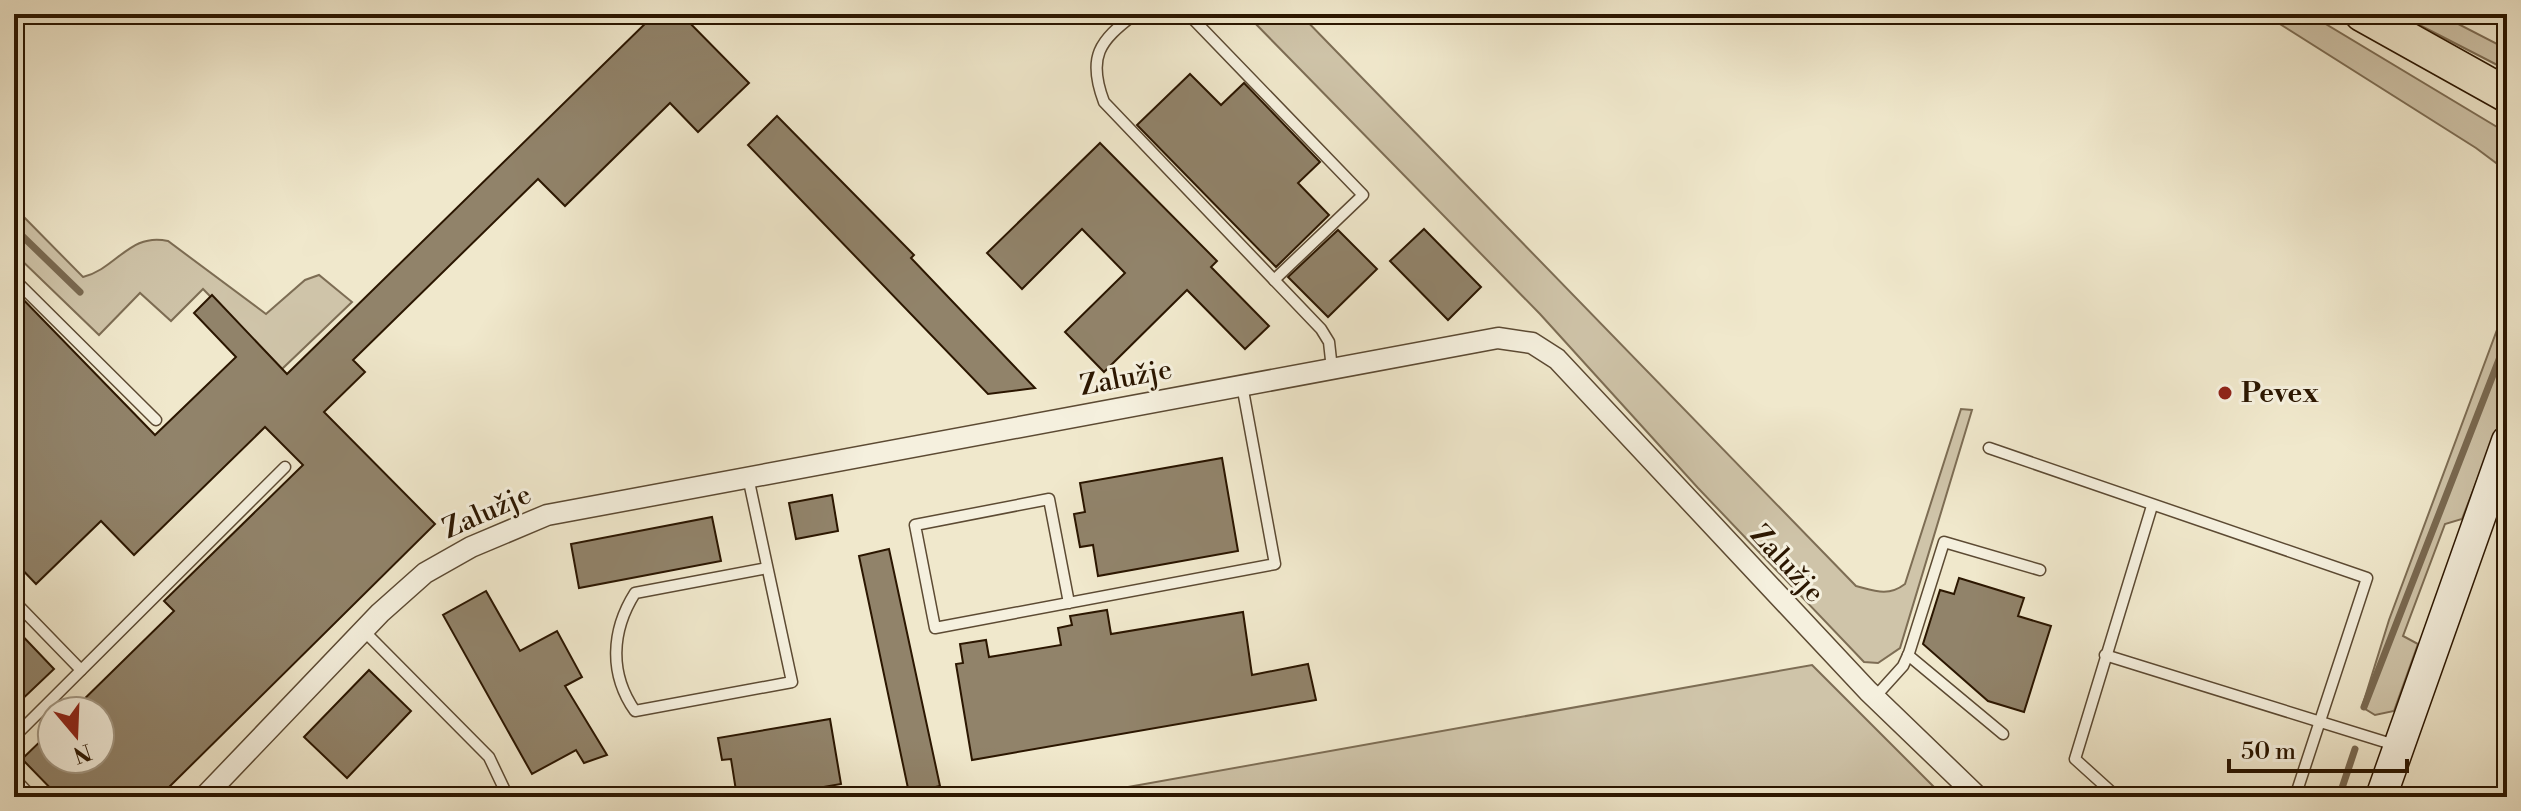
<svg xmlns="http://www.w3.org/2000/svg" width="2521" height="811" viewBox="0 0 2521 811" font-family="'Libre Bodoni',serif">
<rect width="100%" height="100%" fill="#f0e8cc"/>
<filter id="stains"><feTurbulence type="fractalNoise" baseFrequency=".0025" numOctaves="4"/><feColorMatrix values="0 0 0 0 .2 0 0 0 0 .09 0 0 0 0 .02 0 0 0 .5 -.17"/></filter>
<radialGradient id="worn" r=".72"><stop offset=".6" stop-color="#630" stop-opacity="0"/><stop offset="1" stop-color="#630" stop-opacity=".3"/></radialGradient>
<!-- green -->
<g fill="#cfc4a9" stroke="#7d6d54" stroke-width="2">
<path d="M1246,14H1300L1856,586C1875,591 1888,597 1905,584L1961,409L1972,410L1900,648L1878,663L1864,662L1698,488L1540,314Z"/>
<path d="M2264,14H2309L2507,133V177L2500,166L2476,148Z"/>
<path d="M2398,14H2439L2507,49V70Z"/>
<path d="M14,207L83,277C116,269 130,232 168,241L266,314L305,280L319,275L352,302L282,369L203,289L171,321L140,293L99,335L14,253Z"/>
<path d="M2507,303V404L2462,519L2445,524L2403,636L2418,644L2394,711L2375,715L2362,707L2389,620Z"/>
<path d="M1812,665L1944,797H1072Z"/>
</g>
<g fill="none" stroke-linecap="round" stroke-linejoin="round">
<!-- stream -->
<g stroke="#796951" stroke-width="7">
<path d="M14,228L80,292"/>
<path d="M2364,707L2507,339"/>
<path d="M2339,797L2355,749"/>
</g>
</g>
<!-- building -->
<g fill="#91836a" stroke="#2b1600" stroke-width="2">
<path d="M655,14H681L749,83L698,132L670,103L565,206L538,179L353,360L365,372L324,412L435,524L159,797H59L22,759L52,730V759H100V711H72L174,611L164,601L303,465L265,427L134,555L101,521L36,584L14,561V290L155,435L236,357L194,313L212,295L287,374Z"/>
<path d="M1190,74L1221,105L1244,83L1320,162L1298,183L1329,215L1276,267L1137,125Z"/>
<path d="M777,116L914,255L911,258L1035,388L988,394L748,145Z"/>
<path d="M1100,143L1217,261L1211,267L1269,326L1245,349L1187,290L1104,372L1065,332L1125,273L1082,229L1022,289L987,253Z"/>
<path d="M1424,229L1481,287L1448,320L1390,261Z"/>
<path d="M1338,230L1377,269L1328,317L1288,277Z"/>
<path d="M1222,458L1238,551L1098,576L1093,545L1080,547L1074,514L1085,512L1080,483Z"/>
<path d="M832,495L838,531L796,539L789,503Z"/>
<path d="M712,517L721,561L579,588L571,544Z"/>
<path d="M889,549L940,786L909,793L859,556Z"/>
<path d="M1959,578L2024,598L2018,616L2051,626L2024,712L1988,701L1923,644L1940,590L1954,594Z"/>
<path d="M486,591L520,651L557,631L582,677L565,686L607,755L584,763L576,750L532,774L443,615Z"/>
<path d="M1107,610L1111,634L1243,612L1252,675L1308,664L1316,700L972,760L956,664L963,663L960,644L986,640L989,657L1061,645L1058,628L1072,625L1070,616Z"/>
<path d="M14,627L54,669L14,707Z"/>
<path d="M369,670L411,711L347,778L304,737Z"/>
<path d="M830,719L841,784L766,797H737L731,759L722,760L718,738Z"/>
</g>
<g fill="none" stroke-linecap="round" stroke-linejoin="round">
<!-- lane casing -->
<g stroke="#5c4a33" stroke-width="13">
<g id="lane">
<path d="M1135,14C1099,41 1087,57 1104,102L1321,329L1329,342L1332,369"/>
<path d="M1183,14L1193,19L1363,195L1274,280"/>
<path d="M14,279L156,420"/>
<path d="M1989,448L2367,578L2295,797"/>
<path d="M748,477L792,682L635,711C609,674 611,631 635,593L767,568"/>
<path d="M14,601L81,670"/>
<path d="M1069,603L1049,499L915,525L935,628L1275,564L1242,385"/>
<path d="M363,630L489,757L508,797"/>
<path d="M1908,655L2003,734"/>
<path d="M2105,655L2398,746"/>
<path d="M1875,697L1903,666L1909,653L1944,542L2040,570"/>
<path d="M14,737L285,467"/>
<path d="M14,778L32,797"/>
<path d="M2117,797L2075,759L2152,506"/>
</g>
</g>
<!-- street casing -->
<g stroke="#5c4a33" stroke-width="23">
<path id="street" d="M204,797L380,613L425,573L471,547L547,515L1498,338L1532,343L1557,359L1868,691L1978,797"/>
</g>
<!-- secondary casing -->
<g stroke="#2b1600" stroke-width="33">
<path id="secondary" d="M2381,797L2507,441"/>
</g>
<!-- primary casing -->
<g stroke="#2b1600" stroke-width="37">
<path id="primary" d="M2362,14L2507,95"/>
</g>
<!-- lane -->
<use href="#lane" stroke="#f5f0de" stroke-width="10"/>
<!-- street -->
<use href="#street" stroke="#f5f0de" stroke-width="20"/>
<!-- secondary -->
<use href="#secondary" stroke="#f5f0de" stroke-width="30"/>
<!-- primary -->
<use href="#primary" stroke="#f0e8cc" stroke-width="34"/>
</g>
<!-- markers -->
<circle fill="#8f2418" stroke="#f5f0de" stroke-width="3" cx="2225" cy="393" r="8"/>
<g text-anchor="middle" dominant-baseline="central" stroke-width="6" stroke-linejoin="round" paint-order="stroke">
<!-- street labels -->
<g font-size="28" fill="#2b1600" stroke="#f5f0de">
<text transform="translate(1126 378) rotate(-11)">Zalužje</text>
<text transform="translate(487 512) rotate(-24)">Zalužje</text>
<text transform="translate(1787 564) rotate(47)">Zalužje</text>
</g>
<!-- poi labels -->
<g font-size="28" font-weight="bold" fill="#2b1600" stroke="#f5f0de" text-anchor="start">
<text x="2241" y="393">Pevex</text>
</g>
</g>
<!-- margin -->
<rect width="2521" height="811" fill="none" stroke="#f0e8cc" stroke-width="48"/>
<rect x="16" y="16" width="2489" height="779" fill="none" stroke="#2b1600" stroke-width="4"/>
<rect x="24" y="24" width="2473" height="763" fill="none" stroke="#2b1600" stroke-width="2"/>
<!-- north arrow -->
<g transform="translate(76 735) rotate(161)"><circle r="38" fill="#f5f0de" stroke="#a49985" stroke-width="2"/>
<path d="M0-6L14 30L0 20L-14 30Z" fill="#8f2418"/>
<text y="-12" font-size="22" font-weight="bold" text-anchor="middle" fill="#2b1600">N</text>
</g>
<!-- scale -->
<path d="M2229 759v12h178v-12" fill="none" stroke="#2b1600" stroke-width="4"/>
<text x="2241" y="759" font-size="24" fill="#2b1600" stroke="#f5f0de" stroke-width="6" paint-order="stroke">50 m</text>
<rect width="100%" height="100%" filter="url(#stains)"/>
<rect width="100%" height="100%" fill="url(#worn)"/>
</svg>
